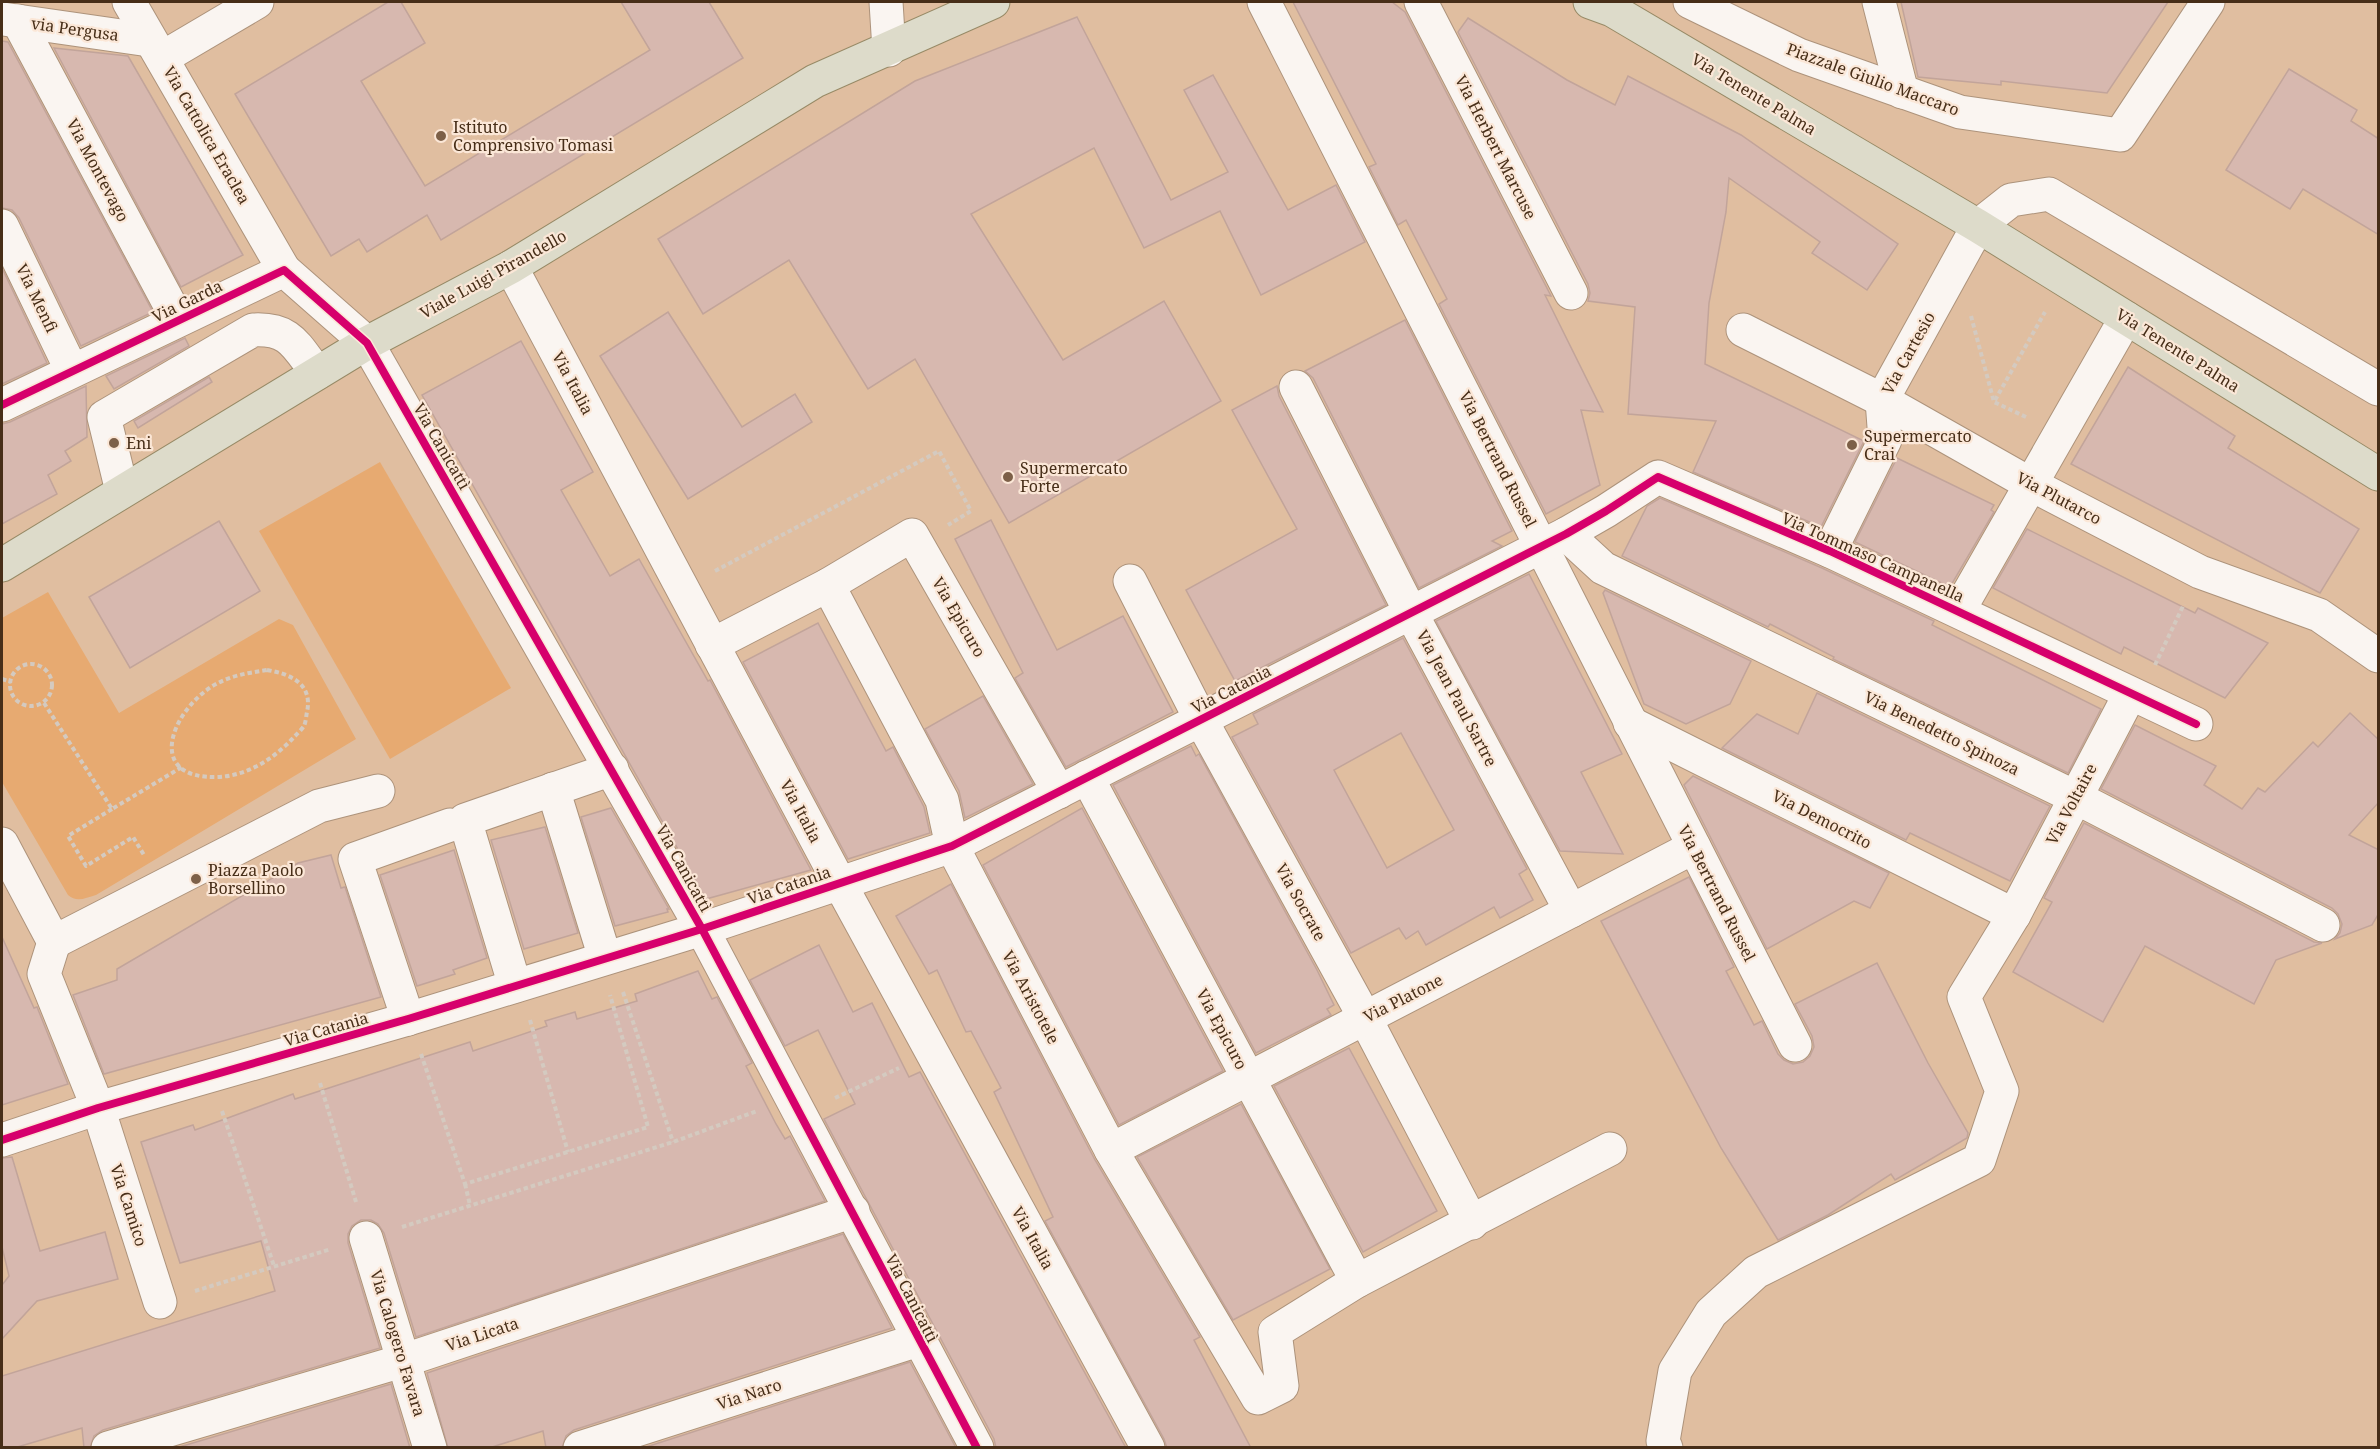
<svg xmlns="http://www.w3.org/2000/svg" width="2380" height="1449" viewBox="0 0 2380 1449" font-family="'Noto Serif',serif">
<rect width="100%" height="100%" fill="#e0bea0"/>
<!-- green -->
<g fill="#e7aa71">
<path d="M380,462L511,688L390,759L259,531Z"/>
<path d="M48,592L119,713L279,619L293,625L356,739L96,895C85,898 77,903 68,895L2,782V618Z"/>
</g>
<!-- building -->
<g fill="#d7b8af" stroke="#c2a49a" stroke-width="1.5" fill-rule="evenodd">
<path d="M388,2H401L425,43L361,81L425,186L650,50L621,2H709L743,58L441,240L427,215L367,252L359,239L331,256L235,94Z"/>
<path d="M1293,2H1392L1405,12L1551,296L1545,295L1603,412L1581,410L1600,485L1546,514L1439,304L1447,299L1406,220L1398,225L1369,167L1376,164Z"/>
<path d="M1901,2H2168L2107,93L2001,81V85L1918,77Z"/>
<path d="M1077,17L1171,200L1228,172L1184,90L1213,75L1288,210L1336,185L1365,242L1261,295L1220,211L1144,248L1094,148L971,214L1063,360L1164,301L1221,401L1009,523L915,359L868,389L789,260L703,314L658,239L915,81Z"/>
<path d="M1468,18L1567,80L1615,105L1628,76L1741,135L1898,244L1867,290L1812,253L1820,242L1729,178L1726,212L1709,303L1705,364L1864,441L1821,527L1693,472L1716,421L1628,414L1635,307L1588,301L1590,293L1588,284L1458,32Z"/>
<path d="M2,41L8,42L153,312L81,346L19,218L12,210L2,208Z"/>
<path d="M54,48L128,56L243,255L181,287Z"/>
<path d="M2289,69L2357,110L2351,121L2379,139V235L2303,189L2290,209L2226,170Z"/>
<path d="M2,268L47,363L2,384Z"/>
<path d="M668,312L742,427L795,394L812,422L688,499L600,356Z"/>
<path d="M1405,320L1512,531L1492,541L1502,546L1419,588L1313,378L1305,371Z"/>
<path d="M185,338L189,346L114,389L106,376Z"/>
<path d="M521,341L593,472L561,490L610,576L639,559L708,681L710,680L811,870L706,899L422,395Z"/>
<path d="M2128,367L2235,436L2228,448L2359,529L2320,593L2071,464Z"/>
<path d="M209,377L212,382L138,428L134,421Z"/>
<path d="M86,386L87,437L65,451L71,461L48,475L57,494L2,524V424L10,422Z"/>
<path d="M1277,386L1279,396L1386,605L1235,681L1186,590L1297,529L1232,410Z"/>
<path d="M1897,458L1994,505L1991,510L1994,512L1950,587L1855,542Z"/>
<path d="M1660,498L1822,568L1934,621L1932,625L2101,709L2068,773L1833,659L1834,657L1770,624L1768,627L1622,556L1647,506Z"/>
<path d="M991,520L1057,650L1123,616L1173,712L1066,767L1015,678L1023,673L955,539Z"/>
<path d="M219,521L260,591L130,668L89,597Z"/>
<path d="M2027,529L2195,613L2198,608L2268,643L2225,698L2124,647L2121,654L1993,588Z"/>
<path d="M1529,574L1622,754L1581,772L1623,854L1560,851L1436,621Z"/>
<path d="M1605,590L1751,661L1730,704L1686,724L1644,704L1603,593Z"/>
<path d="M818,623L886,751L893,747L924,807L930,833L848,859L743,662Z"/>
<path d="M1403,638L1527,869L1519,874L1533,900L1500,918L1494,907L1426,945L1418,931L1406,939L1399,928L1351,953L1232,737L1258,724L1253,714ZM1401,733L1454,830L1387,868L1334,770Z"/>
<path d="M1817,693L2050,806L2010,881L1910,833L1906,840L1722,748L1757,714L1798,734Z"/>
<path d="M983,696L1033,784L965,818L959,791L925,729Z"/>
<path d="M2350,713L2379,740V802L2349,835L2379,850V913L2372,925L2335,939L2340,933L2342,924L2338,914L2332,908L2101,789L2135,725L2216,766L2204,785L2242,809L2258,788L2265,792L2313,742L2318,747Z"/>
<path d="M1191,746L1196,756L1199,754L1317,970L1334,1005L1327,1009L1331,1015L1256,1053L1113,785Z"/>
<path d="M1693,776L1889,873L1870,908L1854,901L1767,949L1684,785Z"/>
<path d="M611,808L669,909H667L668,912L615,926L581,817Z"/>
<path d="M1082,808L1223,1071L1119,1125L983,865Z"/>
<path d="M2084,823L2314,942L2322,943L2276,960L2254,1004L2145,946L2103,1022L2013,972L2052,902L2044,898Z"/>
<path d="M545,827L578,933L524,949L491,840Z"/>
<path d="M454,850L487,958L453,970L455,974L417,986L380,875Z"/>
<path d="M331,855L341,888L345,887L381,997L104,1074L73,995L117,980V969L298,863Z"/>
<path d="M1689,877L1734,967L1726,971L1754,1025L1762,1021L1778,1054L1784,1060L1793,1064L1803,1062L1810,1056L1814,1047L1812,1036L1795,1004L1877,963L1928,1063L1968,1133L1967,1138L1895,1180L1891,1174L1828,1215L1778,1240L1721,1148L1601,921Z"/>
<path d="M951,884L1095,1160L1200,1337L1194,1340L1251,1448H1167L1164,1439L1045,1221L1053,1217L994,1092L1001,1088L971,1031L966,1032L937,970L929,974L896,916Z"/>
<path d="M2,937L34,1008L37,1007L68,1084L2,1105Z"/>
<path d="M819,945L853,1012L872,1003L909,1077L920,1072L1126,1448H996L994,1439L824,1119L855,1104L818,1030L785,1046L750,980Z"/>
<path d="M698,971L712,999L717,997L752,1063L746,1066L776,1124L785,1139L790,1136L825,1201L416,1337L384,1233L378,1224L371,1220H361L352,1226L348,1234V1243L380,1348L103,1430L94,1436L90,1448H84L82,1428L14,1448H2V1376L275,1291L261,1241L180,1263L141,1142L193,1125L195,1130L293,1094L295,1099L470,1042L473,1051L547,1026L545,1021L575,1012L577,1019L637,1001L635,994Z"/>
<path d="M1349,1048L1437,1211L1363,1252L1274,1086Z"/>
<path d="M1241,1104L1330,1269L1233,1320L1137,1157Z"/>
<path d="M12,1157L40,1251L105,1232L118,1279L37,1301L2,1339V1285L9,1276L2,1247V1158Z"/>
<path d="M843,1234L892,1328L574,1430L566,1436L562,1448H546L543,1431L489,1448H448L427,1373Z"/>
<path d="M910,1362L956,1448H643Z"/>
<path d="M391,1384L410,1448H176Z"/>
</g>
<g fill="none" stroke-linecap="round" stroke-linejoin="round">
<!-- minor casing -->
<g stroke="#ad937b" stroke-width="35">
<g id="minor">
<path d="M129,2L284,270"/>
<path d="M886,2L889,50"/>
<path d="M1264,2L1795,1045"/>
<path d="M1421,2L1571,293"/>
<path d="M1690,2L1799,55L1960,112L2120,135L2208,2"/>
<path d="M1879,2L1902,92"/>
<path d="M3,19L149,40"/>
<path d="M18,21L178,320"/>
<path d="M162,58L257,2"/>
<path d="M2,226L72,371"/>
<path d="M511,267L839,882L1148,1448"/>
<path d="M1743,330L1882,400L2032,485L2200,572L2319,615L2378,656"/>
<path d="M1296,387L1411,613L1571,911"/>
<path d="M2,405L284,270L367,343L702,929L977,1448"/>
<path d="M122,491L104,417L253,330C291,328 296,346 317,373"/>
<path d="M1566,534L1603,568L2075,797L2323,925"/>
<path d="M1830,551L1885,440L1882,400L1978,226L2011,200L2049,194L2378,389"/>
<path d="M1130,581L1201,720L1365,1018L1472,1223"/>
<path d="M828,585L942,800L952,846L1111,1150L1258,1398L1282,1386L1275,1332L1357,1281L1610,1149"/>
<path d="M1959,610L2126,318"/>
<path d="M712,645L828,585L912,535L1059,792"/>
<path d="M1630,723L2014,915"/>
<path d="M1087,777L1357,1281"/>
<path d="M553,789L605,958"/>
<path d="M2,844L54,942L319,806L378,791"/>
<path d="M54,942L44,974L98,1108L160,1302"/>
<path d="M515,986L465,820L612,769"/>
<path d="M408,1019L355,859L450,825"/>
<path d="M2,1140L98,1108L408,1019L702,929L952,846L1566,534L1606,511L1658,477L1830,551L2196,724"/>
<path d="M1111,1150L1694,847"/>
<path d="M366,1238L430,1448"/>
<path d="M108,1448L402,1361L853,1211"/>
<path d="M580,1448L918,1340"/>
<path d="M1666,1448L1663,1441L1675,1371L1711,1313L1756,1272L1979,1160L2002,1091L1964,997L2014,915L2130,694"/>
</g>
</g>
<!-- major casing -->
<g stroke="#978a66" stroke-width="35">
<g id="major">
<path d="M1590,2L1612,10L1978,226L2378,474"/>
<path d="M2,565L367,343L511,267L815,81L993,2"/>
</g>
</g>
<!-- path -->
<g stroke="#d4cac0" stroke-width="4" stroke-dasharray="4.5 3" stroke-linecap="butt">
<path d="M1971,316L1994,402"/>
<path d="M2026,417L1994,402L2045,312"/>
<path d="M715,571L939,451L971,511L948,525"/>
<circle cx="31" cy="685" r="21"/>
<path d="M2155,665L2184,604"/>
<path d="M267,670C291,674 313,684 307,712C306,716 306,722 304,726C302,729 298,733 295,736C275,758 248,776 217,777C146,779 170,714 211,687C228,676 247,673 267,670Z"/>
<path d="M2,679L11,682"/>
<path d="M44,703L112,809L182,767"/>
<path d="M112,809L68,836L86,866L133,837L144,855"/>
<path d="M623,992L673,1142"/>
<path d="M530,1020L568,1152"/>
<path d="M421,1054L465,1184L648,1127L610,995"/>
<path d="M320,1083L356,1202"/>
<path d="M835,1098L899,1068"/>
<path d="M222,1111L274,1266"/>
<path d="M465,1184L470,1205"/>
<path d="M402,1227L673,1142L757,1111"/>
<path d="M195,1291L331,1249"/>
</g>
<!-- minor -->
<use href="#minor" stroke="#faf5f1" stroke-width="33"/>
<!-- major -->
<use href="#major" stroke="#dddbca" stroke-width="33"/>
<!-- cycleway casing -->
<g stroke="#fbe7d7" stroke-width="11">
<g id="cycleway">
<path d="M2,405L284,270L367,343L702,929L977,1448"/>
<path d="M2,1140L98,1108L408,1019L702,929L952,846L1566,534L1606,511L1658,477L1830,551L2196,724"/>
</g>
</g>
<!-- cycleway -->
<use href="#cycleway" stroke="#d6006c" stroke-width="8"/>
</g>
<!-- markers -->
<g fill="#7d6048" stroke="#fbe7d7" stroke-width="2">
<circle cx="441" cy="136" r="6"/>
<circle cx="114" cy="443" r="6"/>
<circle cx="1852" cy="445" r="6"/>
<circle cx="1008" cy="477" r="6"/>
<circle cx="196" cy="879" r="6"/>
</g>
<g text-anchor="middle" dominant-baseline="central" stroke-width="4.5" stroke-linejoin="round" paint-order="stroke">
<!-- street labels -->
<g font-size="16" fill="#472e18" stroke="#fbe7d7">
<text transform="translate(75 29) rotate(8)">via Pergusa</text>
<text transform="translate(1873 79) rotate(20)">Piazzale Giulio Maccaro</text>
<text transform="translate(1754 94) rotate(31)">Via Tenente Palma</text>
<text transform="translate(207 135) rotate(60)">Via Cattolica Eraclea</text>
<text transform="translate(1496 147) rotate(63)">Via Herbert Marcuse</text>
<text transform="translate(98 170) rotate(62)">Via Montevago</text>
<text transform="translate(493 274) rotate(-29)">Viale Luigi Pirandello</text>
<text transform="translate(37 298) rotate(64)">Via Menfi</text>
<text transform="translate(187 301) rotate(-26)">Via Garda</text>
<text transform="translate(2178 350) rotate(32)">Via Tenente Palma</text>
<text transform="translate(1908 353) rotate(-61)">Via Cartesio</text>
<text transform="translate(573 383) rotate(62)">Via Italia</text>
<text transform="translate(442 446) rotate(60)">Via Canicattì</text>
<text transform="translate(1498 459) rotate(63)">Via Bertrand Russel</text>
<text transform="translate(2059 498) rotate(28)">Via Plutarco</text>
<text transform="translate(1873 557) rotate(24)">Via Tommaso Campanella</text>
<text transform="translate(959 617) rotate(60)">Via Epicuro</text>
<text transform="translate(1231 689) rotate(-27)">Via Catania</text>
<text transform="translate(1457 698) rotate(62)">Via Jean Paul Sartre</text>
<text transform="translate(1942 733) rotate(26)">Via Benedetto Spinoza</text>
<text transform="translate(2071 804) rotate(-62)">Via Voltaire</text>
<text transform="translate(801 811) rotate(62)">Via Italia</text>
<text transform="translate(1822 819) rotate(27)">Via Democrito</text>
<text transform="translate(684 868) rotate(61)">Via Canicattì</text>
<text transform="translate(789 885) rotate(-19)">Via Catania</text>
<text transform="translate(1717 893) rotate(63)">Via Bertrand Russel</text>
<text transform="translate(1301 902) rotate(61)">Via Socrate</text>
<text transform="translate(1031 997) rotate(62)">Via Aristotele</text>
<text transform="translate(1403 998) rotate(-27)">Via Platone</text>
<text transform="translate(326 1029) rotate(-16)">Via Catania</text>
<text transform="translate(1222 1029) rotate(62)">Via Epicuro</text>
<text transform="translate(129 1205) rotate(72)">Via Camico</text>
<text transform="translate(1033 1238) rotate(61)">Via Italia</text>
<text transform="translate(912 1298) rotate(63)">Via Canicattì</text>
<text transform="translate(482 1334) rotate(-18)">Via Licata</text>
<text transform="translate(398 1343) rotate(73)">Via Calogero Favara</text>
<text transform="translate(749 1394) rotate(-18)">Via Naro</text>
</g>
<!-- poi labels -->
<g font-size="16" fill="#472e18" stroke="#fbe7d7" text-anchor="start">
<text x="453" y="127">Istituto<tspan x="453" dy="18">Comprensivo Tomasi</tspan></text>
<text x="1864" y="436">Supermercato<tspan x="1864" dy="18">Crai</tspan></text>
<text x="126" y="443">Eni</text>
<text x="1020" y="468">Supermercato<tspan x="1020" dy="18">Forte</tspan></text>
<text x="208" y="870">Piazza Paolo<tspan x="208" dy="18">Borsellino</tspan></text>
</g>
</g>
<!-- border -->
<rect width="2380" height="1449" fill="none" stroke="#472e18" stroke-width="6"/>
</svg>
